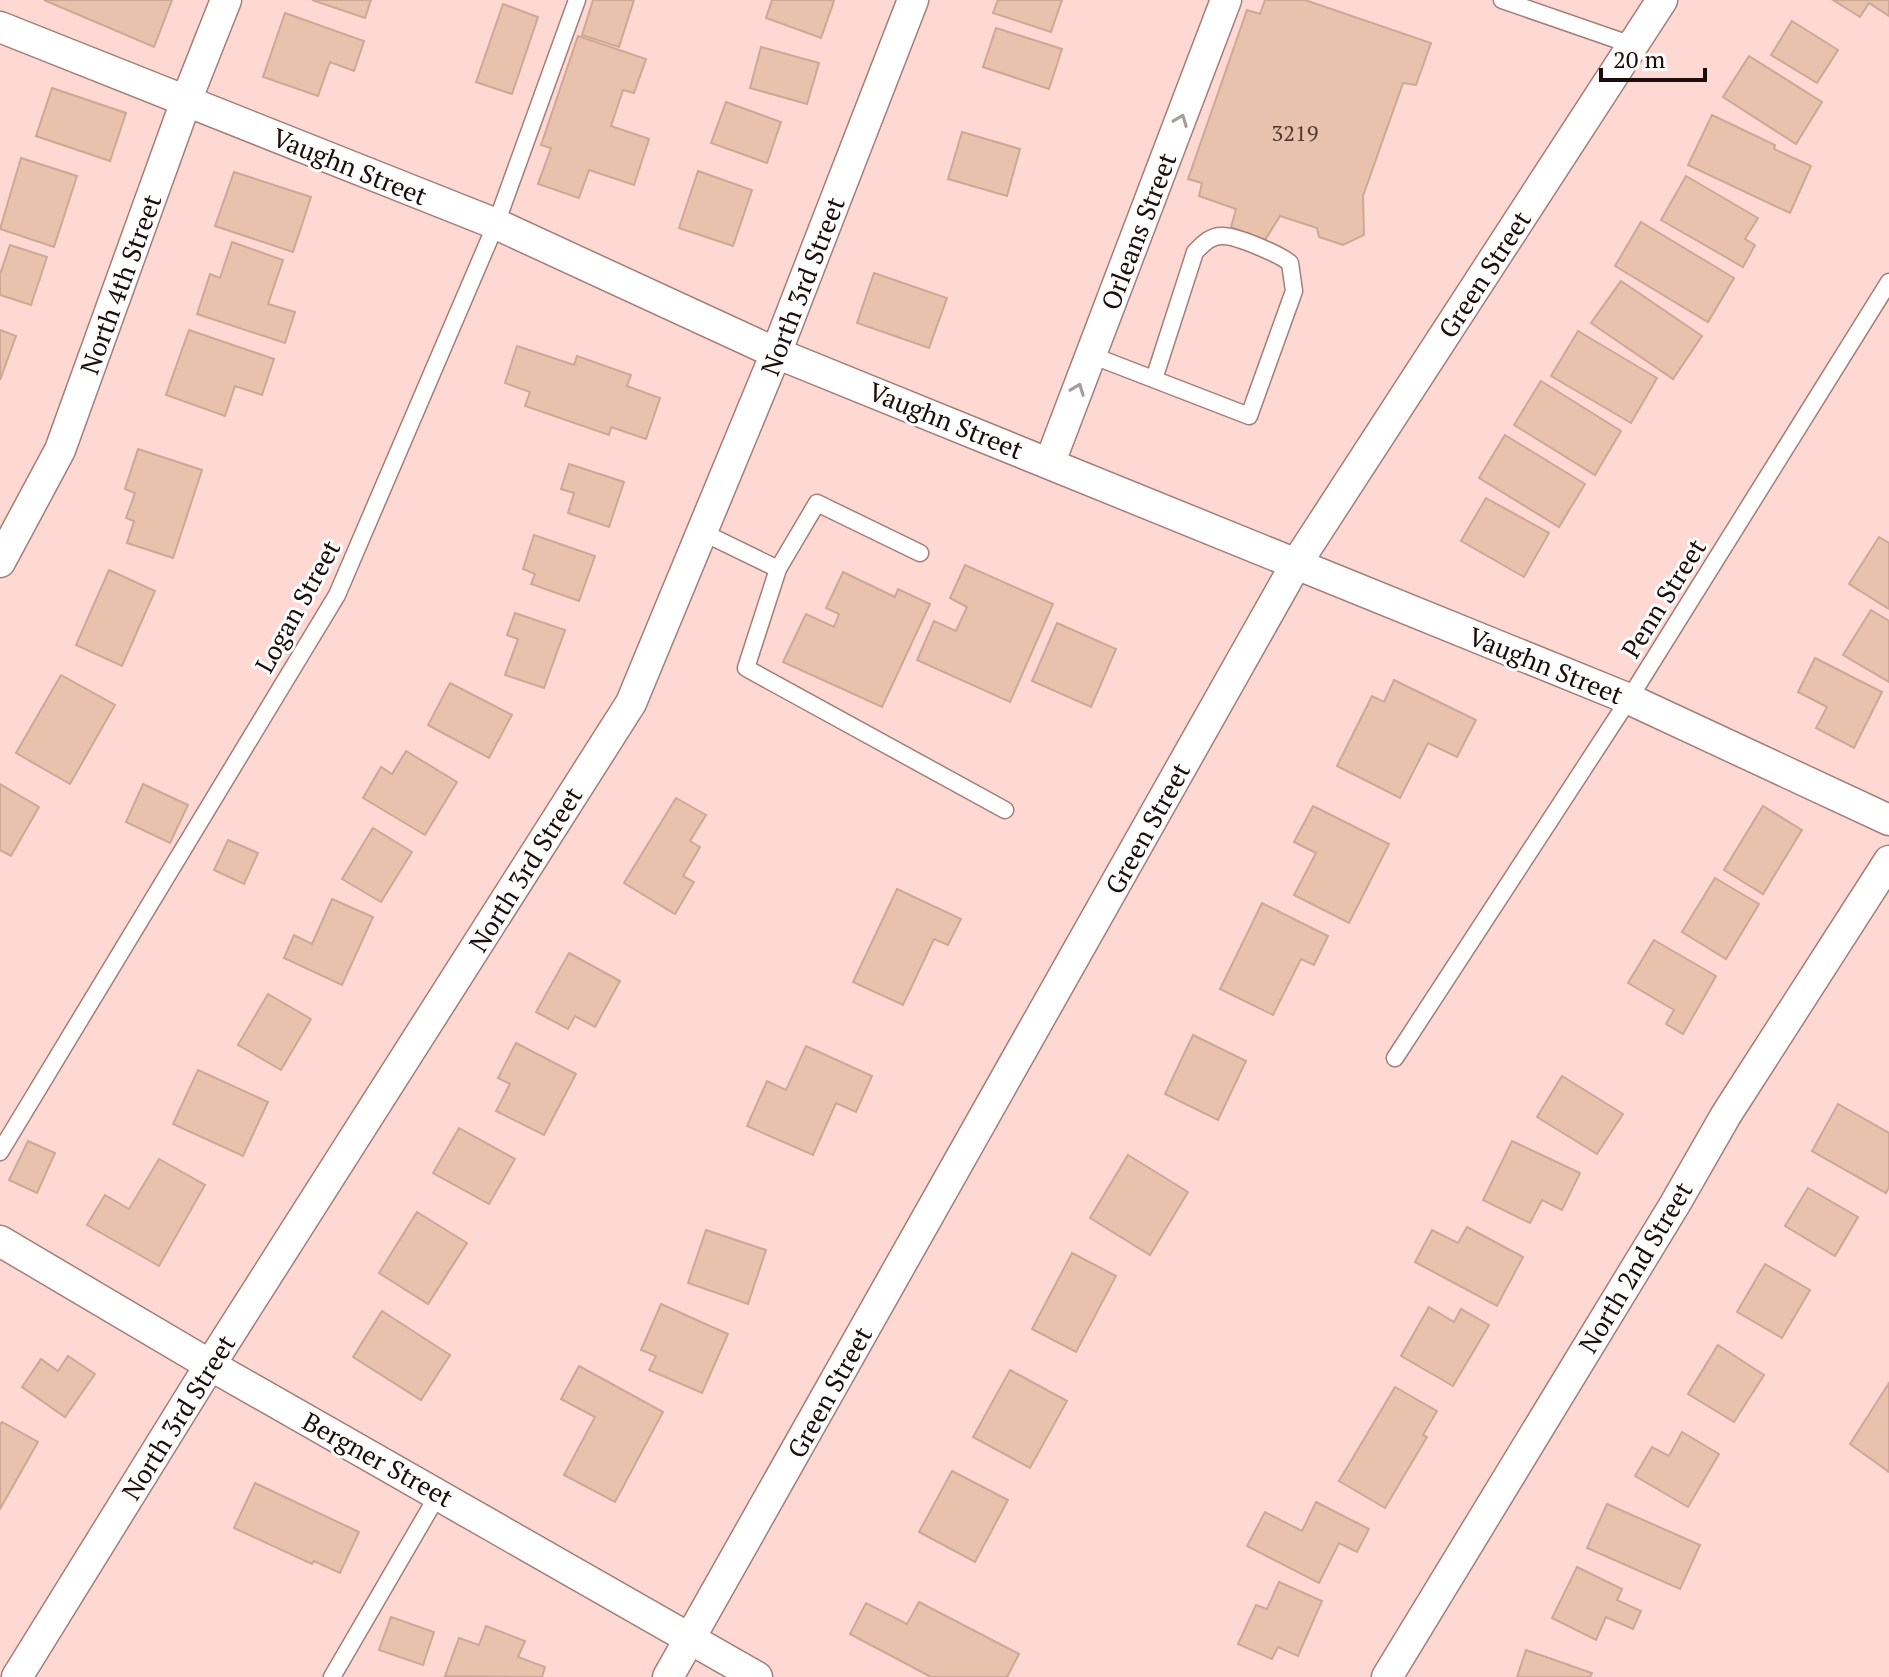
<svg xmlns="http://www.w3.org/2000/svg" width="1889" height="1677" viewBox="0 0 1889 1677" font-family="'PT Serif',serif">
<rect width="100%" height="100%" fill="#fed8d3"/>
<!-- building -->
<g fill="#e9c2ae" stroke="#cea894" stroke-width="2">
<path d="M44,0H172L154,47Z"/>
<path d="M312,0H371L365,18Z"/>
<path d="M593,0H634L619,47L582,35Z"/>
<path d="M772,0H832L834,1L821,38L766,18Z"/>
<path d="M998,0H1062L1051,32L993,13Z"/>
<path d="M1265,0H1305L1431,43L1416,85L1403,83L1363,196L1364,235L1343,245L1319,237L1317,228L1280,216L1265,240L1231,227L1236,209L1199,196L1202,183L1188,179L1247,10L1260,14Z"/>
<path d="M1833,0H1889V16L1869,3L1860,17Z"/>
<path d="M503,4L538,17L512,94L476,82Z"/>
<path d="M285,13L364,41L354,71L330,62L318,96L263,77Z"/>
<path d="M1792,21L1838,50L1817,83L1771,55Z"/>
<path d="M996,28L1062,49L1049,89L983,67Z"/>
<path d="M578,36L646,59L634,93L623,90L611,126L649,139L634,185L589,170L579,198L538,184L551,148L541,145Z"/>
<path d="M761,47L819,63L807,104L750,88Z"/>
<path d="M1749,56L1822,102L1796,144L1723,97Z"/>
<path d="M52,88L126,113L110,161L36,136Z"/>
<path d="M726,102L781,122L767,163L711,143Z"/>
<path d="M1712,115L1775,145L1774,149L1811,166L1790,213L1688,165Z"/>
<path d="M962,132L1020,149L1007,196L948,179Z"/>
<path d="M21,158L77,176L54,247L0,229Z"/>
<path d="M698,171L752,190L733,246L679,228Z"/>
<path d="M234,172L311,197L293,252L215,226Z"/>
<path d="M1686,176L1758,218L1745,239L1755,245L1743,267L1661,220Z"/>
<path d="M1641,222L1734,278L1708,322L1615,266Z"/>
<path d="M232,242L283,260L268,304L295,312L285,343L197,314L210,274L220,278Z"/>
<path d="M10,245L47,257L31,305L0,295V274Z"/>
<path d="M874,273L947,298L929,348L857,323Z"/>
<path d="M1621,281L1702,336L1673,379L1591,323Z"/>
<path d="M0,330L16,336L0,380Z"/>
<path d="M189,330L274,359L262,395L235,386L225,416L166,395Z"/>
<path d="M1578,331L1657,378L1631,423L1551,376Z"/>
<path d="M517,346L574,365L577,356L631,375L627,386L660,398L646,439L611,427L609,435L525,406L530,392L505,383Z"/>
<path d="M1541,381L1621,431L1595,475L1514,425Z"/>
<path d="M1505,435L1585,484L1559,527L1479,478Z"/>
<path d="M138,449L202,470L173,558L127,543L134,521L126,518L135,493L125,489Z"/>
<path d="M569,464L624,482L609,527L568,513L574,493L561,489Z"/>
<path d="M1486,498L1549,533L1524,577L1461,541Z"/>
<path d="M534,535L595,556L579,601L531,584L535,574L523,569Z"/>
<path d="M1879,537L1889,543V609L1849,584Z"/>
<path d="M965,565L1053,604L1010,702L917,660L934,621L956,631L967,607L950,598Z"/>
<path d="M109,570L155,591L122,666L76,645Z"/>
<path d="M843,572L895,597L898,589L930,604L882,707L783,662L806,614L834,627L839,614L826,608Z"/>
<path d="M1871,610L1889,621V682L1843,655Z"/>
<path d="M515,613L565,630L544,688L505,675L518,639L507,635Z"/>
<path d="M1057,623L1116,649L1091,707L1032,681Z"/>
<path d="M1815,658L1882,692L1854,748L1816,728L1827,707L1798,692Z"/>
<path d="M61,675L115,705L70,784L16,753Z"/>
<path d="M1394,680L1476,720L1457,757L1428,743L1400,798L1337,766L1372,696L1384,702Z"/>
<path d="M450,683L512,715L489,758L428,725Z"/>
<path d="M406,751L457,782L425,835L363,798L381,767L392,774Z"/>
<path d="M0,784L39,807L11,856L0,850Z"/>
<path d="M143,784L188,805L170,843L126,822Z"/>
<path d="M676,798L706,815L690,841L700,847L683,876L694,882L675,914L624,883Z"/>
<path d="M1313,806L1389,844L1349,923L1294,895L1316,853L1294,842Z"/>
<path d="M1763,806L1802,830L1763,894L1724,870Z"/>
<path d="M373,828L412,852L381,902L342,879Z"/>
<path d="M228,840L258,853L244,884L214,870Z"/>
<path d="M1715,878L1759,904L1726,959L1682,932Z"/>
<path d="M897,889L961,919L948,945L934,939L903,1005L853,982Z"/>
<path d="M332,899L373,917L342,985L284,958L294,935L312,944Z"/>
<path d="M1262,903L1328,936L1314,965L1301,959L1273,1015L1220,989Z"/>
<path d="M1654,940L1716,976L1683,1034L1666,1024L1674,1010L1628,983Z"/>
<path d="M569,953L620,981L595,1027L575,1016L568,1029L536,1012Z"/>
<path d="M268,994L311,1019L281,1070L238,1045Z"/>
<path d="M1193,1035L1246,1061L1218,1120L1165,1094Z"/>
<path d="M516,1043L576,1074L544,1135L496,1111L510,1084L498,1078Z"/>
<path d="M806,1046L872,1076L856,1112L836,1103L813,1155L747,1126L767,1081L786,1090Z"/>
<path d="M198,1070L268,1102L243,1156L173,1124Z"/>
<path d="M1562,1076L1623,1114L1597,1154L1537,1117Z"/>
<path d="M1838,1104L1889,1133V1187L1886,1193L1812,1151Z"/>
<path d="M459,1128L515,1159L489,1204L433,1173Z"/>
<path d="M28,1141L55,1153L37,1193L9,1180Z"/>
<path d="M1512,1141L1580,1173L1562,1210L1542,1200L1530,1223L1483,1200Z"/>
<path d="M1128,1155L1188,1192L1150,1255L1090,1218Z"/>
<path d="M159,1159L205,1185L159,1266L87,1225L105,1195L129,1209Z"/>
<path d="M1808,1188L1858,1217L1835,1256L1785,1226Z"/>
<path d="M417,1212L467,1243L428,1304L379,1273Z"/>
<path d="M1467,1227L1523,1257L1497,1306L1415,1262L1432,1230L1458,1243Z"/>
<path d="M706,1230L766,1250L748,1304L688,1283Z"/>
<path d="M1072,1253L1116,1276L1076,1352L1032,1329Z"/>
<path d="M1765,1264L1810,1290L1782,1338L1737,1312Z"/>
<path d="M661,1304L728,1334L702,1393L649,1370L656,1356L641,1350Z"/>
<path d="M1429,1307L1454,1322L1461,1309L1489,1325L1453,1386L1401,1356Z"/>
<path d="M382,1311L450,1355L421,1400L353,1357Z"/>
<path d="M1718,1345L1764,1375L1734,1422L1688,1394Z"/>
<path d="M68,1356L95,1374L65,1417L22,1387L41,1359L58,1371Z"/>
<path d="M579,1366L663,1412L615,1502L564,1475L595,1417L561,1399Z"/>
<path d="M1010,1370L1067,1401L1030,1468L973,1437Z"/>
<path d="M1889,1383V1472L1850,1444Z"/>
<path d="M1395,1387L1437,1411L1423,1435L1427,1437L1385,1508L1339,1481Z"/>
<path d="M2,1422L38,1442L0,1509V1425Z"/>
<path d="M1682,1432L1719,1454L1688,1507L1635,1476L1652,1447L1669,1456Z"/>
<path d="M952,1471L1008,1500L975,1562L919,1532Z"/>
<path d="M255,1483L359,1532L340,1573L314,1561L312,1564L234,1528Z"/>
<path d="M1316,1502L1369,1529L1357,1552L1339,1543L1319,1583L1247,1546L1265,1512L1302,1531Z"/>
<path d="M1607,1504L1700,1545L1680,1589L1587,1548Z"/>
<path d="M1577,1567L1622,1589L1617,1600L1641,1611L1633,1629L1606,1617L1596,1640L1552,1618Z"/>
<path d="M1279,1582L1322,1601L1298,1656L1278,1647L1272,1659L1238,1644L1256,1605L1267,1609Z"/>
<path d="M919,1602L1019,1654L1007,1677H931L850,1634L866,1603L907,1624Z"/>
<path d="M391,1617L434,1632L423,1665L379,1650Z"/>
<path d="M486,1626L525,1641L518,1657L545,1667L542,1677L445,1676L459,1638L479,1645Z"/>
<path d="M1526,1650L1592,1673L1590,1677H1517Z"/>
</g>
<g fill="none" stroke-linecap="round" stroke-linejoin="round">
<!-- lane casing -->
<g stroke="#a67d77" stroke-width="19">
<g id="lane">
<path d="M1502,0L1632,45"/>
<path d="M1091,355L1249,416L1294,291L1290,263C1279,254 1237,236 1223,236C1211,235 1203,244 1195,252L1154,379"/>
<path d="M702,532L778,569L746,668L1005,810"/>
<path d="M778,569L817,503L920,553"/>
<path d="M1395,1058L1629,699L1889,282"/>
<path d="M0,1152L337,595L496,224L577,0"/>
<path d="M332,1677L439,1493"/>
</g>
</g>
<!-- street casing -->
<g stroke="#a67d77" stroke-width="33">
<g id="street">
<path d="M0,27L496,224L776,353L1629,699L1889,820"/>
<path d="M1050,462L1226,0"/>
<path d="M0,562L60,450L186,101L226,0"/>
<path d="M0,1241L210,1365L757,1677"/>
<path d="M17,1677L210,1365L631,703L776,353L913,0"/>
<path d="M668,1677L1296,564L1662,0"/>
<path d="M1387,1677L1675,1204L1726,1115L1889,861"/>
</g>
</g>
<!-- lane -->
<use href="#lane" stroke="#fff" stroke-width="16"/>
<!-- street -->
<use href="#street" stroke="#fff" stroke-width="30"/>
</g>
<!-- one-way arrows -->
<defs><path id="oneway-chevron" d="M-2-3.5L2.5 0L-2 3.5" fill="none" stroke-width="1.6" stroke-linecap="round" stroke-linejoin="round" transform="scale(2)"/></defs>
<g stroke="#a49e9d">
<use href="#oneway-chevron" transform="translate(1181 120) rotate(-69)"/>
<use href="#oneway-chevron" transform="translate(1078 389) rotate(-69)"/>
</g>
<g text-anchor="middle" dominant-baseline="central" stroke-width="6" stroke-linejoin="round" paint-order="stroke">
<!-- number labels -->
<g font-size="22" fill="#4f3a34">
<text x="1295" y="132">3219</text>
</g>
<!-- street labels -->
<g font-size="26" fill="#1c0d0b" stroke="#fff">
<text transform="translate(350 166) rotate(22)">Vaughn Street</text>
<text transform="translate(1138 231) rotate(-69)">Orleans Street</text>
<text transform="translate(1484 274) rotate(-57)">Green Street</text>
<text transform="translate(120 284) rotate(-70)">North 4th Street</text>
<text transform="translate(802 286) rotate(-69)">North 3rd Street</text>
<text transform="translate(946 420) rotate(22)">Vaughn Street</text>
<text transform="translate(1663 598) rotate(-58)">Penn Street</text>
<text transform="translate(297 606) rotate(-61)">Logan Street</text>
<text transform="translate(1546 665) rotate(22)">Vaughn Street</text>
<text transform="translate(1147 828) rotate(-61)">Green Street</text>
<text transform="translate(525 869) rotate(-58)">North 3rd Street</text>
<text transform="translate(1635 1267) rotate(-59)">North 2nd Street</text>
<text transform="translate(829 1392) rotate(-61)">Green Street</text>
<text transform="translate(178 1417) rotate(-58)">North 3rd Street</text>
<text transform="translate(378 1459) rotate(29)">Bergner Street</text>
</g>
</g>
<!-- scale -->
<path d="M1601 68v12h104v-12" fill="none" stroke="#1c0d0b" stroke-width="4"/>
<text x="1613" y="68" font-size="24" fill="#1c0d0b" stroke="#ffffff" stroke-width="6" paint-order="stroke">20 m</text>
</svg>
